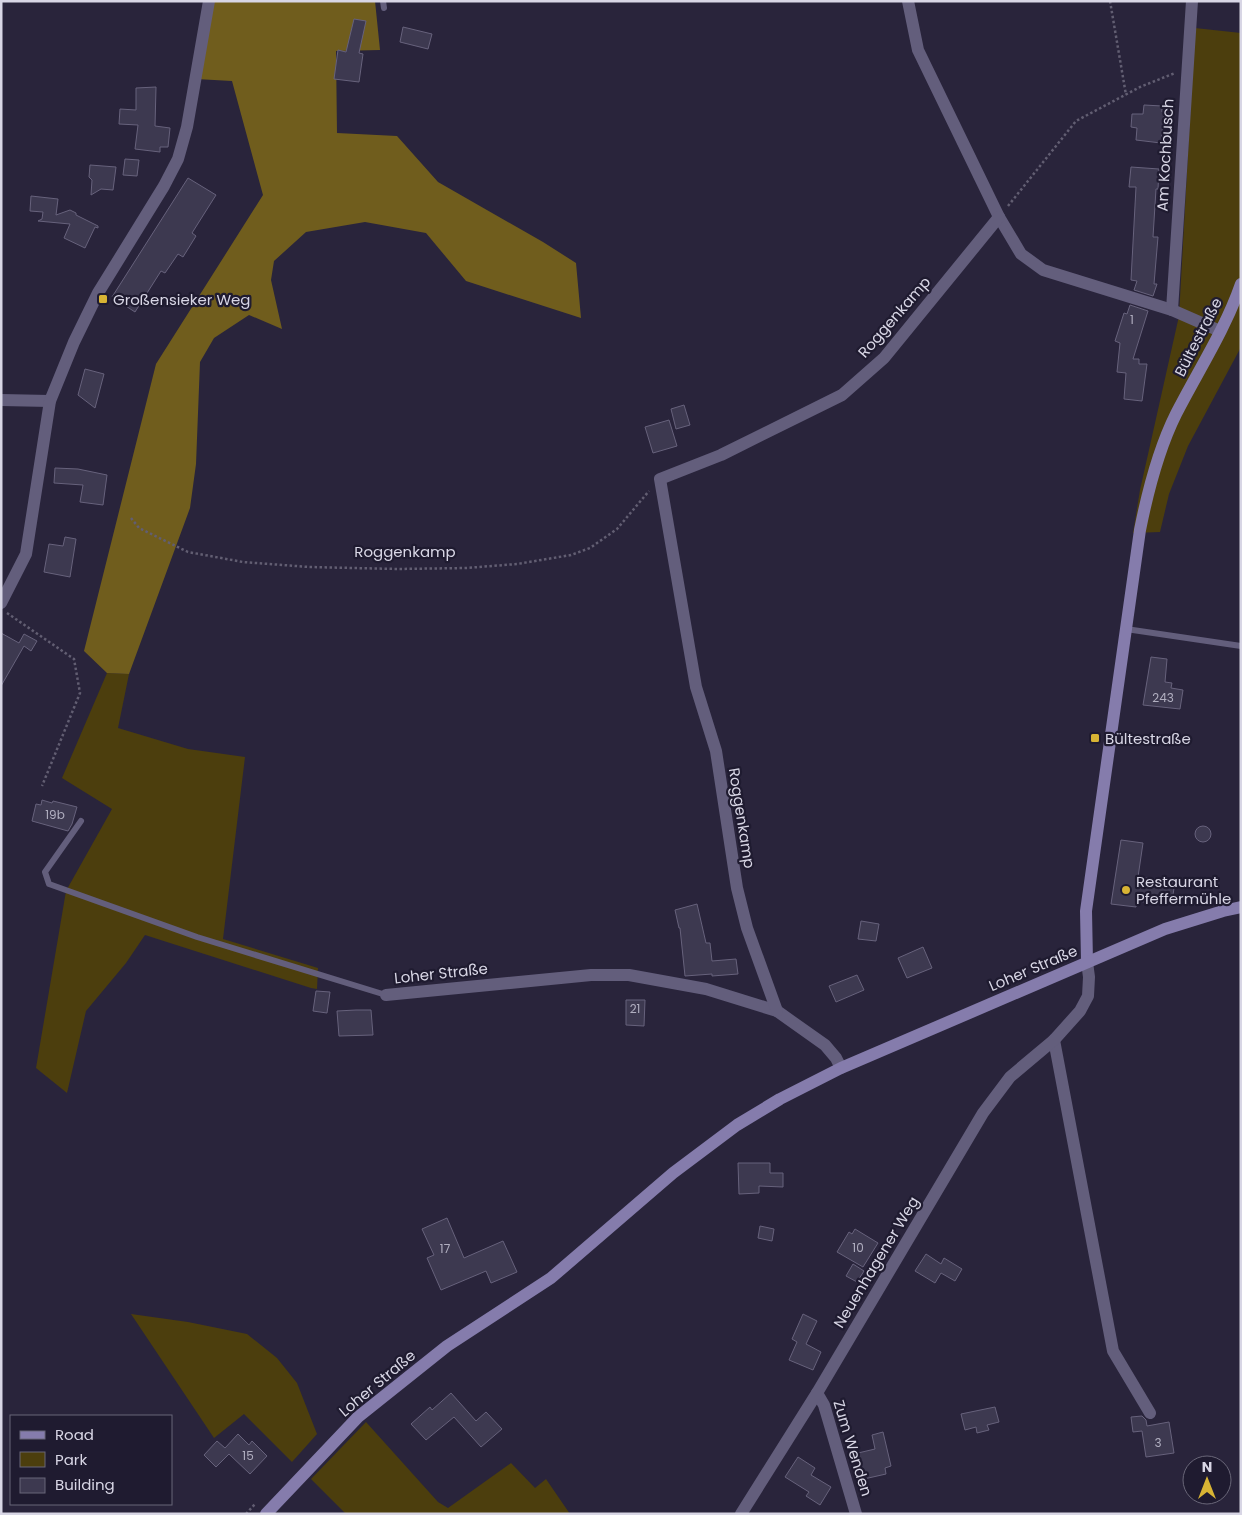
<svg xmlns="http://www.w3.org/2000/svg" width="1242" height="1515" viewBox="0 0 1242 1515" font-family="Poppins,sans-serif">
<rect width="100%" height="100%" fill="#29243b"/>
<!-- green -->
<g fill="#4c3e0d">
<path d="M1195,28L1241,33V347L1188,446L1169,494L1160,532L1133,533L1140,490L1179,316Z"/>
<path d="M107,673L129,674L118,728L188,749L245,757L223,939L318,968L317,989L311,988L145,935L126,963L86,1011L67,1093L36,1068L66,891L112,809L62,778Z"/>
<path d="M131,1314L188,1322L247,1334L277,1358L297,1383L317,1434L292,1462L244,1414L214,1438Z"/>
<path d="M366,1422L438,1502L448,1508L511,1463L535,1488L546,1479L570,1514H346L311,1479Z"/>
</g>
<!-- forest -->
<path fill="#705d1d" d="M210,1H375L380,50L336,51L337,133L397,136L438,182L543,242L576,263L581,318L466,281L426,233L365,222L306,232L274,261L271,280L282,329L249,315L214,338L200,362L196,464L190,508L129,674L107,673L84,651L156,364L263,195L232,81L196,79Z"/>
<!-- building -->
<g fill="#3d3950" stroke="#67627c">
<path d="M354,19L366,21L359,53L363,54L359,82L334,79L338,50L346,52Z"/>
<path d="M403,27L432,34L428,49L400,42Z"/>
<path d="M156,87L155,126L170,128L168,147H160V152L135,149L138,125L119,124L120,109L136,110V88Z"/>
<path d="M1144,105L1162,106V112H1164L1161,143L1136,140L1137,128L1131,127L1132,114H1143Z"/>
<path d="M125,159L139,160L137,176L123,175Z"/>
<path d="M90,165L116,167L113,190L101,189L91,195L92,180L89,177Z"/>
<path d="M1131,167L1159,169L1158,189H1156L1153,237H1158L1154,284H1157L1153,296L1134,290L1137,281L1131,280L1136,187H1129Z"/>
<path d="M188,178L216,195L192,233L196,236L183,257L178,254L165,273L161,271L135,312L112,297Z"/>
<path d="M31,196L58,199L56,215L70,210L76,213V215L98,226V228L95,227L85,248L64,238L70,224L38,221L42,219L43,212L30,211Z"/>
<path d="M1130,305L1148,311L1133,359H1139V364H1147L1142,401L1124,399L1126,373L1117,372L1120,343L1115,341L1124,313L1127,314Z"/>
<path d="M85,369L104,374L95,408L78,395Z"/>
<path d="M684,405L690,425L676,429L671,409Z"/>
<path d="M669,420L677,446L653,453L645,427Z"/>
<path d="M55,468L78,469L107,475L103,505L80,502L83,485L54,483Z"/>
<path d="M65,537L76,539L70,577L44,572L49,544L63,546Z"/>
<path d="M1,633L19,643L24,634L37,641L31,651L24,646L1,686Z"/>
<path d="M1151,657L1167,659L1165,682L1172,683L1171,688L1183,690L1180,709L1143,705Z"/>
<path d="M42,800L52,803L53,801L77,807L72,824L68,831L32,821L36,804L41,805Z"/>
<circle cx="1203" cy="834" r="8"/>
<path d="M1121,840L1143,843L1138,877L1175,881L1172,902L1162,901V904L1137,901L1136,907L1111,904Z"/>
<path d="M697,904L706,943H710L712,961L736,959L738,974L712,976V974L685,976L680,928H679L675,910Z"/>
<path d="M861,921L879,924L876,941L858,939Z"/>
<path d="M923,947L932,968L907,978L898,958Z"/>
<path d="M857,975L864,990L836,1002L829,986Z"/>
<path d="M316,991L330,992L327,1013L313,1011Z"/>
<path d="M626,1000H645L644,1026L626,1025Z"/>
<path d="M356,1010H371L373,1035L339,1036L337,1011Z"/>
<path d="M738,1163H770V1173H783V1187L759,1186V1193L739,1194Z"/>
<path d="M447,1218L464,1258L503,1241L517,1272L491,1283L486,1271L441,1290L427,1258L434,1255L422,1229Z"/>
<path d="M760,1226L774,1229L772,1241L758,1238Z"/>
<path d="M855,1229L878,1243L863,1267L837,1252L849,1232L852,1234Z"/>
<path d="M926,1254L941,1264L944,1258L962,1269L955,1281L941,1273L935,1283L915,1271Z"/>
<path d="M853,1264L864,1271L857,1282L846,1276Z"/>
<path d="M803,1314L817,1321L806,1344L821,1352L813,1370L789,1360L797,1342L792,1339Z"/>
<path d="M451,1393L476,1421L486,1412L502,1429L481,1447L454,1417L426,1440L411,1424L430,1407L432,1410Z"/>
<path d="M995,1407L999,1422L987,1425L989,1430L977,1433L976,1427L965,1430L961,1414Z"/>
<path d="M1142,1416L1146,1420L1147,1426L1169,1422L1174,1453L1146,1457L1142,1431L1133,1432L1131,1417Z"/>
<path d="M883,1432L891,1466L885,1468L886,1474L864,1479L858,1453L875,1449L872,1435Z"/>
<path d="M238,1434L249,1445L252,1441L267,1456L250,1474L229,1454L216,1467L204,1455L217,1441L225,1448Z"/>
<path d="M798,1457L815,1468L811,1475L831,1487L820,1505L806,1496L809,1492L785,1477Z"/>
</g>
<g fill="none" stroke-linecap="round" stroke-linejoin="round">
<!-- path -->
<g stroke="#625e72" stroke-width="2.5" stroke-dasharray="2.5 2.5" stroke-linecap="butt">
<path d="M1110,1L1126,95"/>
<path d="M1008,206L1076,121L1140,87L1175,73"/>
<path d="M131,518L139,528L188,552L243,562L309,567L398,569L466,568L517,564L571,555L590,548L617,529L649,491"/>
<path d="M7,613L74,659L80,693L42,786"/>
<path d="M246,1514L255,1504"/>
</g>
<!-- lane -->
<g stroke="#635e7c" stroke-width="6">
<path d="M383,1L384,8"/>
<path d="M1126,629L1241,646"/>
<path d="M81,821L45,872L49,884L197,937L386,995"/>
</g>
<!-- street -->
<g stroke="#635e7c" stroke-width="12">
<path d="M908,1L918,50L999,217L1021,254L1043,270L1172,310L1220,331"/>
<path d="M1172,310L1192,1"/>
<path d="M1,400L50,401"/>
<path d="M1,603L26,554L50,401L74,342L98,293L164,186L178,159L187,127L209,1"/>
<path d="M386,995L591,975H629L706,989L777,1011L825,1045L836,1058L841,1068"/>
<path d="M777,1011L747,928L737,888L716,751L696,687L660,479L721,455L842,395L884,358L999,217"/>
<path d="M1054,1040L1113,1351L1150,1413"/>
<path d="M817,1393L824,1405L856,1514"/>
<path d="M741,1514L817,1393L983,1113L1010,1077L1054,1040L1080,1011L1088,996L1089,977L1087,962"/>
</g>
<!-- secondary -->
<g stroke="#857cac" stroke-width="12">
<path d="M1087,962L1086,911L1140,530C1148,490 1158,450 1176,414C1198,371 1225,330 1241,284"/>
<path d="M266,1514L358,1417L447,1346L551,1278L673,1173L737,1125L780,1099L841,1068L1165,929L1223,911L1241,907"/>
</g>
</g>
<!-- markers -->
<g fill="#d8b434" stroke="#1f1b30" stroke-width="2">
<rect x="98" y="294" width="10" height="10" rx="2.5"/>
<rect x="1090" y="733" width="10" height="10" rx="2.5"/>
<circle cx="1126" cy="890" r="5"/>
</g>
<g text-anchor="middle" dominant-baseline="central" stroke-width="4.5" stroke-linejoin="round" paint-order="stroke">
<!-- number labels -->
<g font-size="12" fill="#b1afc0">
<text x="1132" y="319">1</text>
<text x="1163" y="697">243</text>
<text x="55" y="814">19b</text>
<text x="635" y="1008">21</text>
<text x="858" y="1247">10</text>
<text x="445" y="1248">17</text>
<text x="1158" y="1442">3</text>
<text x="248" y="1455">15</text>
</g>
<!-- street labels -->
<g font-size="15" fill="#d8d6e5" stroke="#1f1b30">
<text transform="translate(1165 155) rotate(-87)">Am Kochbusch</text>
<text transform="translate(894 317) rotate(-49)">Roggenkamp</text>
<text transform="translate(1198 337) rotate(-63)">Bültestraße</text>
<text x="405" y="551">Roggenkamp</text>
<text transform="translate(742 818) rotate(81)">Roggenkamp</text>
<text transform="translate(1033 968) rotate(-23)">Loher Straße</text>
<text transform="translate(441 973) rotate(-6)">Loher Straße</text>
<text transform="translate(876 1262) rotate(-59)">Neuenhagener Weg</text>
<text transform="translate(377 1383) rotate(-40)">Loher Straße</text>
<text transform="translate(853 1448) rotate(73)">Zum Wenden</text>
</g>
<!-- poi labels -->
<g font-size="15" fill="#d8d6e5" stroke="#1f1b30" text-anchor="start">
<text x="113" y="299">Großensieker Weg</text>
<text x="1105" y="738">Bültestraße</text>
<text x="1136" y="881">Restaurant<tspan x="1136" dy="17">Pfeffermühle</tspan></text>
</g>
</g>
<!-- border -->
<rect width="1242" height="1515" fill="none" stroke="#d8d6e5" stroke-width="5"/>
<!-- legend -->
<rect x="10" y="1415" width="162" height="90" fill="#1f1b30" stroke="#696678"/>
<rect x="20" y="1431" width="25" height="8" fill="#857cac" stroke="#696678"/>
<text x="55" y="1440" font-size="15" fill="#d8d6e5">Road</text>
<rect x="20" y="1452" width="25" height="15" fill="#4c3e0d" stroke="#696678"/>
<text x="55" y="1465" font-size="15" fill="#d8d6e5">Park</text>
<rect x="20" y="1478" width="25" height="15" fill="#3d3950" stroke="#696678"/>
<text x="55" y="1490" font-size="15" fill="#d8d6e5">Building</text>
<!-- north arrow -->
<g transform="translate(1207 1480)"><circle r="24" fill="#1f1b30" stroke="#696678"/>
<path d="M0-4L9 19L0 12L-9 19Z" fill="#d8b434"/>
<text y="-8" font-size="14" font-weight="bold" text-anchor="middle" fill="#d8d6e5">N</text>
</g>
</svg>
